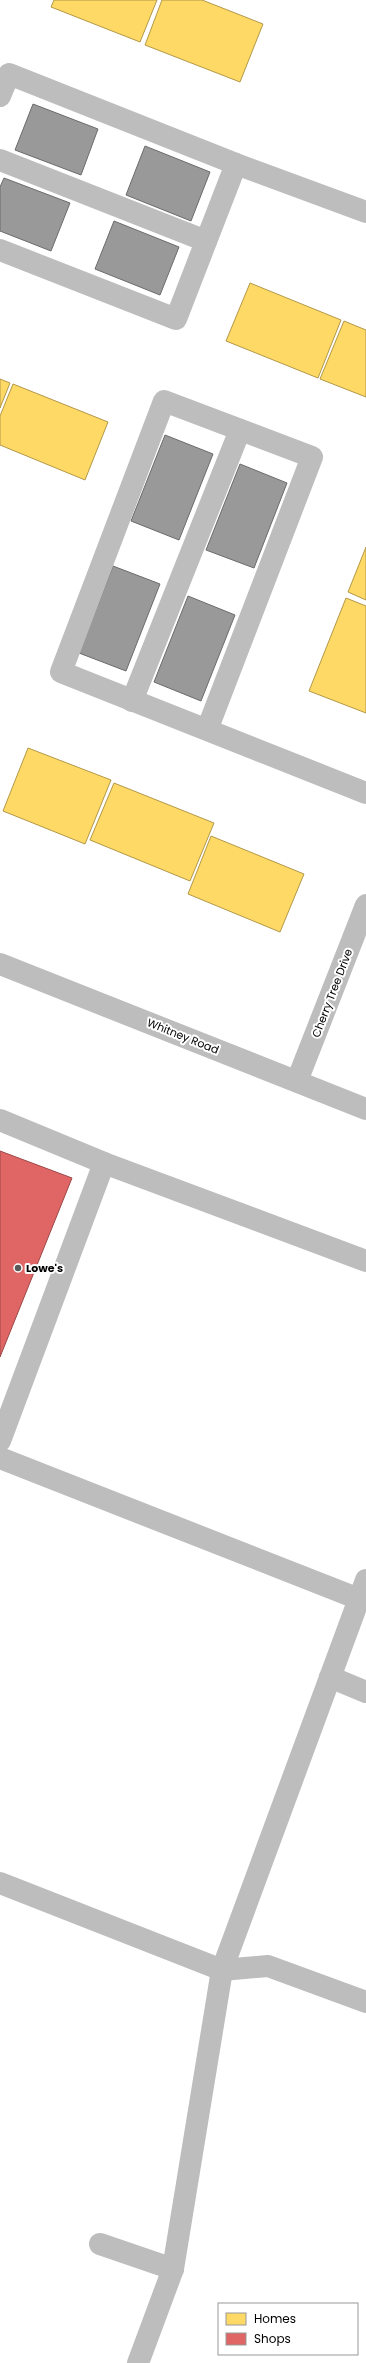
<svg xmlns="http://www.w3.org/2000/svg" width="366" height="2363" viewBox="0 0 366 2363" font-family="Poppins,sans-serif">
<rect width="100%" height="100%" fill="#fff"/>
<!-- homes -->
<g fill="#ffd966" stroke="#b29847">
<path d="M54,0H157L140,42L51,7Z"/>
<path d="M162,0H202L263,24L240,82L145,45Z"/>
<path d="M250,283L341,320L318,378L226,341Z"/>
<path d="M344,321L366,330V397L320,379Z"/>
<path d="M0,379L10,383L0,408Z"/>
<path d="M13,384L108,422L85,480L0,445V416Z"/>
<path d="M366,547V600L348,592Z"/>
<path d="M346,598L366,606V713L309,691Z"/>
<path d="M28,748L111,780L85,844L3,811Z"/>
<path d="M114,783L214,823L190,881L90,840Z"/>
<path d="M211,836L304,874L280,932L188,894Z"/>
</g>
<!-- shops -->
<path fill="#e06666" stroke="#9d4747" d="M0,1151L72,1178L0,1357Z"/>
<!-- industry -->
<g fill="#999" stroke="#6b6b6b">
<path d="M33,104L98,129L81,175L15,150Z"/>
<path d="M145,146L210,172L191,221L126,195Z"/>
<path d="M4,178L70,203L51,251L0,231V187Z"/>
<path d="M114,221L179,247L160,295L95,269Z"/>
<path d="M165,435L213,454L179,540L131,521Z"/>
<path d="M240,464L287,483L254,568L206,550Z"/>
<path d="M113,566L160,584L126,671L79,653Z"/>
<path d="M188,596L235,615L201,701L154,682Z"/>
</g>
<g fill="none" stroke-linecap="round" stroke-linejoin="round">
<!-- minor -->
<g stroke="#bdbdbd" stroke-width="22">
<path d="M0,96L9,74L236,164L366,212"/>
<path d="M0,160L206,241"/>
<path d="M0,250L176,319L236,164"/>
<path d="M132,701L240,430"/>
<path d="M207,730L312,457L164,401L61,672L366,793"/>
<path d="M0,964L366,1109"/>
<path d="M297,1081L366,905"/>
<path d="M0,1120L104,1163"/>
<path d="M0,1441L104,1163L366,1261"/>
<path d="M0,1458L359,1599"/>
<path d="M330,1677L366,1692"/>
<path d="M0,1883L222,1970L268,1966L366,2002"/>
<path d="M100,2244L173,2269L138,2363"/>
<path d="M173,2269L222,1970L366,1580"/>
</g>
</g>
<!-- markers -->
<circle fill="#595959" stroke="#fff" stroke-width="1.5" cx="18" cy="1268" r="4"/>
<g text-anchor="middle" dominant-baseline="central" stroke-width="4" stroke-linejoin="round" paint-order="stroke">
<!-- street labels -->
<g font-size="11" fill="#000" stroke="#fff">
<text transform="translate(332 993) rotate(-69)">Cherry Tree Drive</text>
<text transform="translate(183 1036) rotate(22)">Whitney Road</text>
</g>
<!-- poi labels -->
<g font-size="11" font-weight="bold" fill="#000" stroke="#fff" text-anchor="start">
<text x="26" y="1268">Lowe's</text>
</g>
</g>
<!-- legend -->
<rect x="218" y="2303" width="140" height="52" fill="#ffffff" stroke="#999999"/>
<rect x="226" y="2313" width="20" height="12" fill="#ffd966" stroke="#999999"/>
<text x="254" y="2323" font-size="12" fill="#000000">Homes</text>
<rect x="226" y="2333" width="20" height="12" fill="#e06666" stroke="#999999"/>
<text x="254" y="2343" font-size="12" fill="#000000">Shops</text>
</svg>
